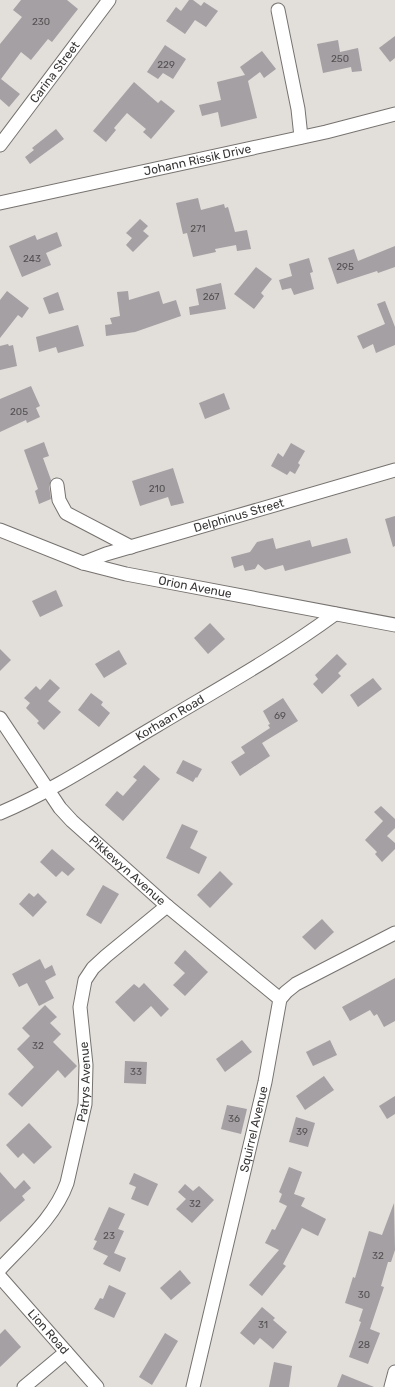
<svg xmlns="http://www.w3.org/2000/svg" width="395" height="1387" viewBox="0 0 395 1387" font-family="Rubik,sans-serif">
<rect width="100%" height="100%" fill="#e2deda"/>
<!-- building -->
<g fill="#a4a0a4">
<path d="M21,0H67L78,9L52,42L48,39L31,60L21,52L1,79L20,94L9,107L0,99V44L22,17L13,10Z"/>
<path d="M189,0H193L201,6L204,2L218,11L206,27L195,20L185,34L166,21L176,7L181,11Z"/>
<path d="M395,36V58L390,62L379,48Z"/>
<path d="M338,40L340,52L358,48L362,71L352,72L351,67L323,73L317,44Z"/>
<path d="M165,45L186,59L173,79L163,73L158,79L147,72Z"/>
<path d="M262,51L276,69L264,78L260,72L248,81L257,118L221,127L218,112L202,116L199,105L221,100L217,82L245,75L240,67Z"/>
<path d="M134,82L158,103L161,100L175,111L151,139L143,132L146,129L127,113L114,128L116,130L106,142L93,131Z"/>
<path d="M56,129L64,139L30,164L25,157L34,150L32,148Z"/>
<path d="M198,198L201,210L224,204L225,208L228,207L235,232L247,230L251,249L237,251L236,245L215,249L216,252L193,257L187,233L183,234L176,203Z"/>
<path d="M140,219L148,226L143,231L149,236L133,252L126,245L132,238L126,233Z"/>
<path d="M57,232L62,246L46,253L51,265L22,277L9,246L35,235L37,240Z"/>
<path d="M395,246V267L378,273L377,271L337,284L328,258L354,249L358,261Z"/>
<path d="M309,258L313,272L310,273L314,289L294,295L291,288L282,290L279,280L292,276L289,264Z"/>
<path d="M256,267L272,279L261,293L264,296L254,309L234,294Z"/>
<path d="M221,283L226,309L190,315L189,307L199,305L196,289Z"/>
<path d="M7,291L29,308L22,318L18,315L0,338V300Z"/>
<path d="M128,291L129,300L159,291L163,304L176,300L181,316L135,332L106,336L105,325L112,324L110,318L120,316L117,292Z"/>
<path d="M58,292L64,310L49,314L43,298Z"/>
<path d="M385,301L395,327V345L376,353L373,344L363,349L357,336L385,324L377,304Z"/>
<path d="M78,325L84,346L58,353L56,347L39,352L36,337Z"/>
<path d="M8,344L9,346L13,345L17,366L0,370V346Z"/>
<path d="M31,386L40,406L36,408L40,417L27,423L26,420L0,432V399Z"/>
<path d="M224,393L230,409L205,419L199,403Z"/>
<path d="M44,442L49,456L43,458L51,480L49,486L51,499L39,504L35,491L38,489L24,450Z"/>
<path d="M291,443L305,451L298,463L300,465L295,474L290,471L287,475L271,466L278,453L283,457Z"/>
<path d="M173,468L184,503L171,506L168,497L140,506L132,481Z"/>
<path d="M395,516V546L393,547L385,519Z"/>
<path d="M273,538L276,549L310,540L312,547L347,538L351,553L285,571L283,565L265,570L258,564L255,569L245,571L243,565L234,568L231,557L250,552L257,542Z"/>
<path d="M56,590L63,606L40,617L32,601Z"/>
<path d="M210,623L225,639L208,654L194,638Z"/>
<path d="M0,649L11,660L0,671Z"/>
<path d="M119,650L127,664L104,678L95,664Z"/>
<path d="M337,654L347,664L338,673L341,676L322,694L313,684L318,679L315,675Z"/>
<path d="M373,678L382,689L358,707L350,695Z"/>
<path d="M50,679L60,688L48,701L61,712L44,730L37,723L39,721L26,708L30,703L24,698L36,686L40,690Z"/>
<path d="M91,693L103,702L101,705L110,713L99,727L78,710Z"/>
<path d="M283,698L298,721L262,743L270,756L240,776L231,762L245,753L241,747L270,728L268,725L270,724L263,711Z"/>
<path d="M183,760L202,769L197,778L196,777L193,782L176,773Z"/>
<path d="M144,765L160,779L123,821L105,805L117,791L123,796L137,780L133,777Z"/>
<path d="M381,806L395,819V828L387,836L395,843V849L382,862L375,854L377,852L365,840L383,821L374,812Z"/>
<path d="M182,824L198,831L190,848L207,857L199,874L166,858Z"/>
<path d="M52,849L75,869L68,876L62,871L56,877L40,862Z"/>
<path d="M220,871L233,884L210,908L197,895Z"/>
<path d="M103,885L119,894L101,924L86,915Z"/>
<path d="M29,893L34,897L38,893L47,902L33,917L19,904Z"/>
<path d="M322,919L334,932L315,950L302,937Z"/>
<path d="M185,950L208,972L185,996L173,985L185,973L174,963Z"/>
<path d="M40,959L45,969L52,965L56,975L45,981L54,998L39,1006L27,983L19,987L12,974Z"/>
<path d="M395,978V1021L384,1027L377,1014L374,1016L370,1010L350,1021L342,1007Z"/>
<path d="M144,983L169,1009L161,1017L151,1006L134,1022L115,1002L134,984L139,988Z"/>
<path d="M45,1005L57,1017L50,1023L61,1034L53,1042L77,1066L65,1078L58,1070L22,1107L8,1094L34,1067L17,1049L30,1036L22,1028Z"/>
<path d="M242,1040L252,1052L225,1072L216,1059Z"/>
<path d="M330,1040L337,1055L313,1066L306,1052Z"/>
<path d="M125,1061L147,1062L146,1084L124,1083Z"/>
<path d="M324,1076L334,1090L305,1110L296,1096Z"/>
<path d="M395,1096V1114L387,1119L379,1106Z"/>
<path d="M227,1105L247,1109L241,1134L221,1129Z"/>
<path d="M296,1117L315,1123L308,1147L289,1142Z"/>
<path d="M29,1123L52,1147L34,1164L23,1153L18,1158L6,1145Z"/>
<path d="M289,1167L302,1172L294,1194L305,1198L301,1206L326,1219L318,1236L302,1228L283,1264L286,1266L262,1296L249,1285L279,1250L265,1243L272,1229L275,1230L287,1206L279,1202L282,1194L279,1192Z"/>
<path d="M0,1172L15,1189L24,1180L31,1188L22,1196L25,1200L0,1222Z"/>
<path d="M134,1173L158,1184L148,1206L131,1199L136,1187L129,1184Z"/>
<path d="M185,1184L193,1191L199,1186L214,1200L192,1223L176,1209L186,1199L178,1192Z"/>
<path d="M394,1203L395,1250L391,1262H388L381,1286L384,1287L370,1329L380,1333L368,1364L349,1357L361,1322L359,1321L363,1309L345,1303L353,1277L355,1278L369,1231L382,1235Z"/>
<path d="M109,1207L125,1214L118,1229L124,1231L114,1253L126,1258L120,1272L103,1264L108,1256L93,1249L97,1241L94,1240Z"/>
<path d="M180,1270L191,1283L171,1300L160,1288Z"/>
<path d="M109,1285L126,1293L114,1318L94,1309L100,1298L103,1299Z"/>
<path d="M262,1307L275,1318L273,1320L287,1332L273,1349L260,1338L254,1345L240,1333Z"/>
<path d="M5,1329L21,1347L0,1367V1334Z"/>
<path d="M165,1333L178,1341L152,1385L139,1377Z"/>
<path d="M274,1362L292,1366L289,1387H269Z"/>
<path d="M342,1374L374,1387H337Z"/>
</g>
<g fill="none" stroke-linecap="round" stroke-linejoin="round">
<!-- minor casing -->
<g stroke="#76726f" stroke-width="15">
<g id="minor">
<path d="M278,10L298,109L301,137"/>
<path id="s1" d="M0,145L109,0"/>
<path id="s2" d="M0,203L326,132L395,114"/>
<path d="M57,485L59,500L66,513L131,547"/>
<path id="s3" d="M0,530L83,563L126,574L395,625"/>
<path id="s4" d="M83,563L106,554L395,470"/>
<path id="s5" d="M0,718L60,808L72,821L167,906L280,999"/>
<path id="s6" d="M0,813C55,790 105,756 156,726C216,690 278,656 335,614"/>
<path id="s7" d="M0,1269C24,1243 55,1217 67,1183L85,1104L86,1065L80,1007L85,980L93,968L106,956L167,906"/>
<path id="s8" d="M0,1277L97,1387"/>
<path d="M24,1387L66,1352"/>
<path id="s9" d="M193,1387L265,1082L280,999L286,992L296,984L395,933"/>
<path d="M391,1387L395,1372"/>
</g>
</g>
<!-- minor -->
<use href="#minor" stroke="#fff" stroke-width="13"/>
</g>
<g text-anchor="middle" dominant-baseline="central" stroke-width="3.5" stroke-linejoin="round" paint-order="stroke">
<!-- number labels -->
<g font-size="10" fill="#545152">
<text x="41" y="22">230</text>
<text x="340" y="59">250</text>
<text x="166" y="65">229</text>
<text x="198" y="229">271</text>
<text x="32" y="259">243</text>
<text x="345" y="267">295</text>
<text x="211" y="297">267</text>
<text x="19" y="412">205</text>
<text x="157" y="489">210</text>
<text x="280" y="716">69</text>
<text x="38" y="1046">32</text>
<text x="136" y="1072">33</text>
<text x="234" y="1119">36</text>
<text x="302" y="1132">39</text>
<text x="195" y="1204">32</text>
<text x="109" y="1236">23</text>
<text x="378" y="1256">32</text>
<text x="364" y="1295">30</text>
<text x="263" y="1325">31</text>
<text x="364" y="1345">28</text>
</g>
<!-- street labels -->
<g font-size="12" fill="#393736" stroke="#e2deda">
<text stroke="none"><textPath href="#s1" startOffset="91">Carina Street</textPath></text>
<text stroke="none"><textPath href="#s2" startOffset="202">Johann Rissik Drive</textPath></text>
<text stroke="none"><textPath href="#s4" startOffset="163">Delphinus Street</textPath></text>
<text stroke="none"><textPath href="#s3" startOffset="204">Orion Avenue</textPath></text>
<text stroke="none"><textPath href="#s6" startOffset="195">Korhaan Road</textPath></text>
<text stroke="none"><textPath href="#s5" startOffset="200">Pikkewyn Avenue</textPath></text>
<text stroke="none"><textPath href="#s7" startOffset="213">Patrys Avenue</textPath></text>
<text stroke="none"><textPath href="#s9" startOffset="265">Squirrel Avenue</textPath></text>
<text stroke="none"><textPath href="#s8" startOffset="73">Lion Road</textPath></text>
</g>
</g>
</svg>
